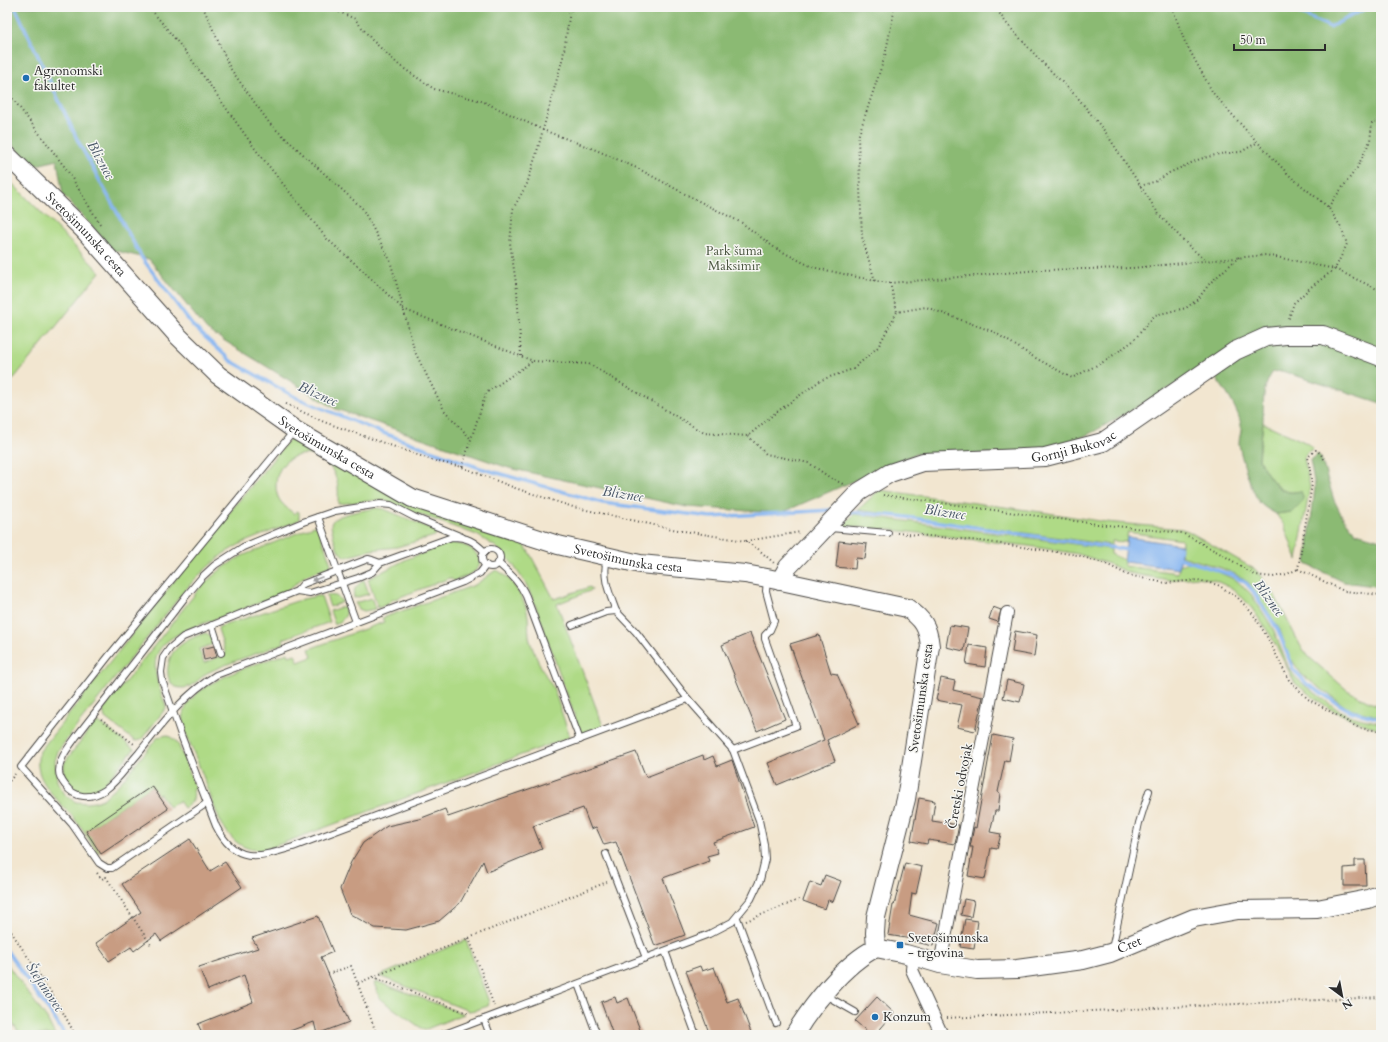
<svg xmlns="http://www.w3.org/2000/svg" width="1388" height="1042" viewBox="0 0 1388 1042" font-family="Cardo,serif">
<rect width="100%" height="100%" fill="#f6f6f2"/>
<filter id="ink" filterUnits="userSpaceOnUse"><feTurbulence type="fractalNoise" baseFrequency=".025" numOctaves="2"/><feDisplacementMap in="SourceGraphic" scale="8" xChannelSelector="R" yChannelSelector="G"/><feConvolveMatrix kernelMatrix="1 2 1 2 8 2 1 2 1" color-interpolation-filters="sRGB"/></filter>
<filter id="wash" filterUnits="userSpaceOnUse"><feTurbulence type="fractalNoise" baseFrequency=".012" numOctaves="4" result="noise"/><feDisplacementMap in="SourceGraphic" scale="16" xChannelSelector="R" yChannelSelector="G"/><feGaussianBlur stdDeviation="0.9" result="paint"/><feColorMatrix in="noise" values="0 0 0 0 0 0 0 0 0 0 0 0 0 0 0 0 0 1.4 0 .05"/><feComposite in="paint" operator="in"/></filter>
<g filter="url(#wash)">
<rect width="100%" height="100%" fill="#f2e6d0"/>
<!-- green -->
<g fill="#afda86" stroke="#6d8258">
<path d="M7,178L100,272L7,387Z"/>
<path d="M1263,423L1309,444L1313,449L1307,452L1304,458L1310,487L1297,560L1284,525L1276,514L1292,512L1301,491C1295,492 1290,493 1285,491C1275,488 1264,469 1259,460Z"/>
<path d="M293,435L523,543L529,552L554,599L590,587L592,590L557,604L603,726L581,734L535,604L526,584L512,563L496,547L477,535L410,511L390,502L379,500L338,504C338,497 339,489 337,482C328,443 277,447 276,485C276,491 277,497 281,502C285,507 290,511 295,514L297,511L299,512V519L297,521L242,543L223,554L209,566L196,578L181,595L80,722L58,751L55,761L57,781L66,796L76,802L86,803L95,802L103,799L120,783L158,737L167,735L175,740L178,744L196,789L193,790C195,800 192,803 184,808L179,801L169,807L160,794L158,795L152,786L86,831L100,851L98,853C91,843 84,832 77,822C61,801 29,780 40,751L202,546Z"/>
<path d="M879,490L1041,512L1106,522L1182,529L1188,531L1256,570L1275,596L1300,645L1309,657L1347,690L1367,701L1381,707V717L1349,709L1302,675L1289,656L1280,630L1249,583L1235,574L1221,568L1181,556L1182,540L1128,532L1126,542L1112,541V545L858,510Z"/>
<path d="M376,508L384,509L434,530L436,532L435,536L397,547L371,550L347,557C335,555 334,535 331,526C331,522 333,520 336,518C345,513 366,510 376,508Z"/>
<path d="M854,514L1111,549V554L1124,560V566L1178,573L1179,565L1189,562L1214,570L1236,580L1251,594L1269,622L1274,631L1288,667L1296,678L1308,688L1337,709L1349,715L1362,719L1381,723V729L1363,724L1330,709L1305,691L1295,683L1271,636L1251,607L1241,596L1229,587L1214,580L1197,577L1169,580L1139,575L1129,573L1109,564L1078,554L1028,546L893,530L843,526Z"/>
<path d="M314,526L318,527L319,530L331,564L330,566L305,576L283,594L188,629C159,643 149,654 159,687C161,694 165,701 166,708L141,740L135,741L105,718L103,710L199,589C212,576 225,565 242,556Z"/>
<path d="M450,543C462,544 474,546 479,559C480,561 480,565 478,568C474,574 461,578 454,581L450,578L392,600L388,604L378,608L368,579L407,559Z"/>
<path d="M496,570C510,575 523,597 527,611C529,619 528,628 529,636C530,647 546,678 553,687L570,737L264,850C253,851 242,848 233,839C220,826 214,806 208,789C201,770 193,751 185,731C184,723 182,715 186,707C199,680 260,663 288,653L289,656L295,654L298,662L312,657L309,649L384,622L382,618L475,585Z"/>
<path d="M364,580L369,594L354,598C352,590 357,585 364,580Z"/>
<path d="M326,595L336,596L343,602L330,607Z"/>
<path d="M317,596H321L330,622L283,639L284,643C269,649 253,655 238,660C228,664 217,668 207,673C200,678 191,689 181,688C163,687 166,661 174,651C181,643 196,635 206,633L212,637L214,640L213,644L199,649L204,663L226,654L218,629L219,627L303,599Z"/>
<path d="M371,598L376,609L364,611L359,609L355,603Z"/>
<path d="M344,606L346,615L341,621L335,625L330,611Z"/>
<path d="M97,723L102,724L134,749L101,788L88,793H82L76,790L67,781L64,776V763L92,726Z"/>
<path d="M466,940L489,1002L488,1006L476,1010L469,1011L379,976Z"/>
<path d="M7,964L47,1019L55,1035H21L7,1016Z"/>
<path d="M378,982L464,1014L424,1030L380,999L374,983Z"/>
</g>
<!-- forest -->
<g fill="#8bba73" stroke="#5b724f">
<path d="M7,7H1381V403L1282,371L1273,372C1261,388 1264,403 1263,423C1262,435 1259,447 1259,460C1264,469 1275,488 1285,491C1290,493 1295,492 1301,491L1303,497V502L1292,512L1276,514C1271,511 1265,508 1261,504C1253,496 1240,455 1239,443C1239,437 1242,431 1241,425C1239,409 1218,378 1206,367L1095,431L1047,454H915L781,513L687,507L509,468L336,409L207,330L149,259L117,251H114L63,195L57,160L33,166L7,139Z"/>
<path d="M1318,454L1321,458L1334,500L1342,516L1356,533L1381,540V587L1344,582L1306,564L1315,487L1310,460Z"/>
</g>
<!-- water -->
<path fill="#87b6f1" stroke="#59708e" d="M1127,537L1182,545L1179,569L1124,562Z"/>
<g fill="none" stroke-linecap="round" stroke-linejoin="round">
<!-- stream -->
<g stroke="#87b6f1" stroke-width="3.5">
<path d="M15,7L78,141L142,258L192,325L231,361L297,398L375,430L480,468L603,503L711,517L833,510"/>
<path d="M1286,7L1330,27L1368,7"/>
<path d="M849,512L899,516L1128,550"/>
<path d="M1176,557L1232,575L1246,583L1253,591L1278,630L1293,669L1307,684L1350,711L1381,719"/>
<path d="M7,951L54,1018L65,1035"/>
</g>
</g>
<g id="blocks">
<!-- building -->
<g fill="#c89c82">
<path d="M839,541L867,544L865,559L856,558L855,569L836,567Z"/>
<path d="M993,607L1001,610L998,622L989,619Z"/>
<path d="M950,625L968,628L964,651L946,647Z"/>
<path d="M1015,631L1037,635L1034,656L1012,652Z"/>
<path d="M750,633L785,719L757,731L722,645Z"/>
<path d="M819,635L831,673L837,674L859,724L827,740L835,761L777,785L768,763L824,740L790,644Z"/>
<path d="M969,645L987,648L985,667L966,664Z"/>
<path d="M214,646L217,657L204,660L202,649Z"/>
<path d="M941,678L955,681L953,690L983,697L975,731L957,727L962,705L936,700Z"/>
<path d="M1007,680L1024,684L1020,702L1003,698Z"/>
<path d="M993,735L1013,739L1009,761L1005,760L998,792L1000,793L998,811H995L990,832L1001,834L997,849L991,848L985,879L968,876L973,847H970L974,827L976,828Z"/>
<path d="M636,752L646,777L703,755L704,760L713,756L717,766L732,760L754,827L713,842L718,853L707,856L709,861L663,878L685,935L655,946L616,842L604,845L596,827L591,829L583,808L533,826L542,849L487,872L483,861L460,903L439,921L406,930L375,928L350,914L340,889L351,862L363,843L387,826L419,819L445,809L448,817Z"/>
<path d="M152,786L168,809L101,854L86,831Z"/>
<path d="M919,798L935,801L932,821L959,825L955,844L928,840L927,844L911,841Z"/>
<path d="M190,839L210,871L225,862L242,887L161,941L156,934L134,951L131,947L109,961L96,943L141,912L122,884Z"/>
<path d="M1355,860H1365L1366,886H1344V868L1355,867Z"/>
<path d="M905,863L922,867L916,894L912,893L909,915L939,923L933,946L912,941V939L888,935L893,905H894Z"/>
<path d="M825,875L841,881L833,902L828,900L825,909L803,901L810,882L821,886Z"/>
<path d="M964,899L974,901L971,917L961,915Z"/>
<path d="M318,916L333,952L321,957L349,1022L317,1034L314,1022L279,1035H203L198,1024L253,1002L244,975L208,990L199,967L258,948L252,938Z"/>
<path d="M965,919L978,921L974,949L960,947Z"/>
<path d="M700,966L702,971L714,967L727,1002L738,998L752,1035H710L686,971Z"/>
<path d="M615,997L617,1003L628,998L642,1035H613L601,1002Z"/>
<path d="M877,997L894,1013L875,1035H871L855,1021Z"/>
</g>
</g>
</g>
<g filter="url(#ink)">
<use href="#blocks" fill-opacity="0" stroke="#494744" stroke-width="1"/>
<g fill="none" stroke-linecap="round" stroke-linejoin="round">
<!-- lane casing -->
<g stroke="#494744" stroke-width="8">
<g id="lane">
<path d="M318,517L356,622"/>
<path d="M830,528L888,533"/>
<path d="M462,537L414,517L391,505L380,504L335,511L303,522L243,547L215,565L202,577L186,596L76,737C69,747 59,758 59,771C59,776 62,781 65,785C75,799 91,799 105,790C118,781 127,766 138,754C162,724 182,696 216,675L463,582L480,573L486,565"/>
<circle cx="491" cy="558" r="9"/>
<path d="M607,558C602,578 609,592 616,611"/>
<path d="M380,563L372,560L368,559L303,584L297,591L183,637L170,648L163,658L161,672L162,680L181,735L216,826C235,864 257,858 293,847L688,699L733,750L759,820L764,844L765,859L760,880L751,899L732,922L709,934L442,1035"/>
<path d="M498,563C509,573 520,582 526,596L580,740"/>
<path d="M297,591L310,593L358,578L372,572L380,563L452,537C467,537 474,541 485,552"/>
<path d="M212,625L221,653"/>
<path d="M572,625L606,612L616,611L636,632L688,699"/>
<path d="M733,750L796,726L765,639V635L770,630L774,621L766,591L767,580"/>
<path d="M207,803L115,866L112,868H107L99,863L72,824L21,767L108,657L294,431"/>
<path d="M606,854L646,958"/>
<path d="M737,918L776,1023"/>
<path d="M1112,949L1139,823L1149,791"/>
<path d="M665,951L696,1035"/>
<path d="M578,984L597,1035"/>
<path d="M825,995L855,1012"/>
<path d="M484,1019L490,1035"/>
</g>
</g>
<!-- street casing -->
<g stroke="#494744" stroke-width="14">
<g id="street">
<path d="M913,956L912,970L942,1035"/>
<path d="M940,964L1007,613"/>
</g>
</g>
<!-- secondary casing -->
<g stroke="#494744" stroke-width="20">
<g id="secondary">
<path id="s1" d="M7,155L84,230L178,336L218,375L295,430L412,498L558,545L640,564L745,574L767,578L907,608C923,619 928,627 930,646L906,799L876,917L875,933L876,948"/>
<path id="s2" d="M780,581L788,567L859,492L890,473L923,462L1045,457L1103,442L1235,351L1266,337L1286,335H1323L1381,357"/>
<path id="s3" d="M876,948L906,954L940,964L977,970L1017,969L1083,960L1110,953L1194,918L1238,910L1317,909L1368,899L1381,894"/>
<path d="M794,1035C812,1005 845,963 876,948"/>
</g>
</g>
<!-- path -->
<g stroke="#494744" stroke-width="2" stroke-dasharray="1 3" stroke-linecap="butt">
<path d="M149,7L189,56L256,150L327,239L359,267L403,309L533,361L589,364L704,433L748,436L774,414L821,380L853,369L878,347L897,312L926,307L994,332L1032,356L1072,378L1105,361L1133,341L1155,315L1186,308L1198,299L1210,283L1239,257"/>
<path d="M203,7L230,68L270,124L362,208L390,260L415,352L444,410L471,439"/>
<path d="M328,7L355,19L372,40L400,66L434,89L482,101L543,130L596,150L639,169L687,195L742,223L775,248L812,267L875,281"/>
<path d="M895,7L885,56L858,137L862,237L875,281L890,283L1039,270L1132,268L1266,255L1335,269L1381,291"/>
<path d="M995,7L1007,24L1038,58L1078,98L1106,133L1160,216L1189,246L1205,260"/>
<path d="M1172,7L1185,42L1213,93L1245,129L1291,177L1328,207L1341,227L1347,244L1335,269L1311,287L1294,303L1288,321"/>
<path d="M7,88L13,99L67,170L100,224"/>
<path d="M1140,186L1157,181L1169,173L1200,159L1219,154L1241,152L1258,142"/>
<path d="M1328,207L1357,168L1370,141L1372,123L1381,119"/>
<path d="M890,283L897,312"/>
<path d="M521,356L517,290L510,243L513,209L527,184L536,155L563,57L570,11L574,7"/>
<path d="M286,404L324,422L435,461L462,467L515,488L573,507L672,529L745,541L758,549L774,563"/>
<path d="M748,436L766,454L809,463L829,477L845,485"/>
<path d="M1324,459L1320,453L1316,450L1308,457L1312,484L1298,569L1344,591L1381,595"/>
<path d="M462,467L486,393L533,361"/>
<path d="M883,495L1097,524L1182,533L1223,555L1255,575L1273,577L1287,574L1298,569"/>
<path d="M897,533L981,541L1077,555L1106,564L1128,575L1165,583L1198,580L1218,585L1238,598L1253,614L1266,635L1289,680L1308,699L1359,728L1381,731"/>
<path d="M746,541L801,532"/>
<path d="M101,719L134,744"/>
<path d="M7,784L15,774"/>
<path d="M97,873L102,879L106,877L151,945"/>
<path d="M746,921L801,899"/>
<path d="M7,925C30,962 56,996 75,1035"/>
<path d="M469,938L494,1006"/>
<path d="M328,974L351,966L377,1035"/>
<path d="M373,977L467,1013L469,1015"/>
<path d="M358,983L607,882"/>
<path d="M947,1018L1381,997"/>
<path d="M7,1032L9,1035"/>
</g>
<!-- lane -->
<use href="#lane" stroke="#fff" stroke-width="6"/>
<!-- street -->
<use href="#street" stroke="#fff" stroke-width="12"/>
<!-- secondary -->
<use href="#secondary" stroke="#fff" stroke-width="18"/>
</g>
<!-- one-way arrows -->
<defs><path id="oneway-solid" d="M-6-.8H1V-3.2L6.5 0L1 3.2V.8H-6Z"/></defs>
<use fill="#a0a0a0" href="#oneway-solid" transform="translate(317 579) rotate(159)"/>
</g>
<!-- markers -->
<g fill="#1f6fb2" stroke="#f6f6f2" stroke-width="1.5">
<circle cx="26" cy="78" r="4"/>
<rect x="896" y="941" width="8" height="8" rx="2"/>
<circle cx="875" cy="1017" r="4"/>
</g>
<g text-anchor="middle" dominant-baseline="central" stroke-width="3" stroke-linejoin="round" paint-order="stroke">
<!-- poi labels -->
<g font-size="13" fill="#2b2b2b" stroke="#f6f6f2" text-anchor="start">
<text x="34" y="71">Agronomski<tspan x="34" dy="15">fakultet</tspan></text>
<text x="908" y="938">Svetošimunska<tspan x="908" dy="15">- trgovina</tspan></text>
<text x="883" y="1017">Konzum</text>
</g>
<!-- street labels -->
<g font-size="13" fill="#2b2b2b" stroke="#f6f6f2">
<text stroke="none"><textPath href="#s1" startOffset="112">Svetošimunska cesta</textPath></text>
<text stroke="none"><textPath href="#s2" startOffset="343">Gornji Bukovac</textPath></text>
<text stroke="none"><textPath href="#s1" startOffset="436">Svetošimunska cesta</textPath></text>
<text stroke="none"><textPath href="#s1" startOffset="760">Svetošimunska cesta</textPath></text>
<text transform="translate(921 698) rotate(-82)">Svetošimunska cesta</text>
<text transform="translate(960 786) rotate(-79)">Čretski odvojak</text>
<text stroke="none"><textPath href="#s3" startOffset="259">Čret</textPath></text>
</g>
<!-- park labels -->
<g font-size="13" fill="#4c5742" stroke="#f6f6f2">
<text x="734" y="251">Park šuma<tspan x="734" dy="15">Maksimir</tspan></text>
</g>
<!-- water labels -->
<g font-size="14" font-style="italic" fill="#475566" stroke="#f6f6f2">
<text transform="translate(101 160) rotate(61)">Bliznec</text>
<text transform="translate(318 394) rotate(24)">Bliznec</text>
<text transform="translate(623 494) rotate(9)">Bliznec</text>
<text transform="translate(945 512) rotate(8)">Bliznec</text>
<text transform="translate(1269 598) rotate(54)">Bliznec</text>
<text transform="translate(45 987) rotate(56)">Štefanovec</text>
</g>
</g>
<!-- margin -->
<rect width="1388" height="1042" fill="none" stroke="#f6f6f2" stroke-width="24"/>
<!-- north arrow -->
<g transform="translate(1342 996) rotate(148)" stroke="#f6f6f2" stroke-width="3" paint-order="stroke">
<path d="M0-3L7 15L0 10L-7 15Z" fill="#2b2b2b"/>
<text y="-6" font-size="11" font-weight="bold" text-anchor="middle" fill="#2b2b2b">N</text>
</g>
<!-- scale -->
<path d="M1234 44v6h91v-6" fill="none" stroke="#2b2b2b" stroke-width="2"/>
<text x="1240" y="44" font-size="12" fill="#2b2b2b" stroke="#f6f6f2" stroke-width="3" paint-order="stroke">50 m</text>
</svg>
